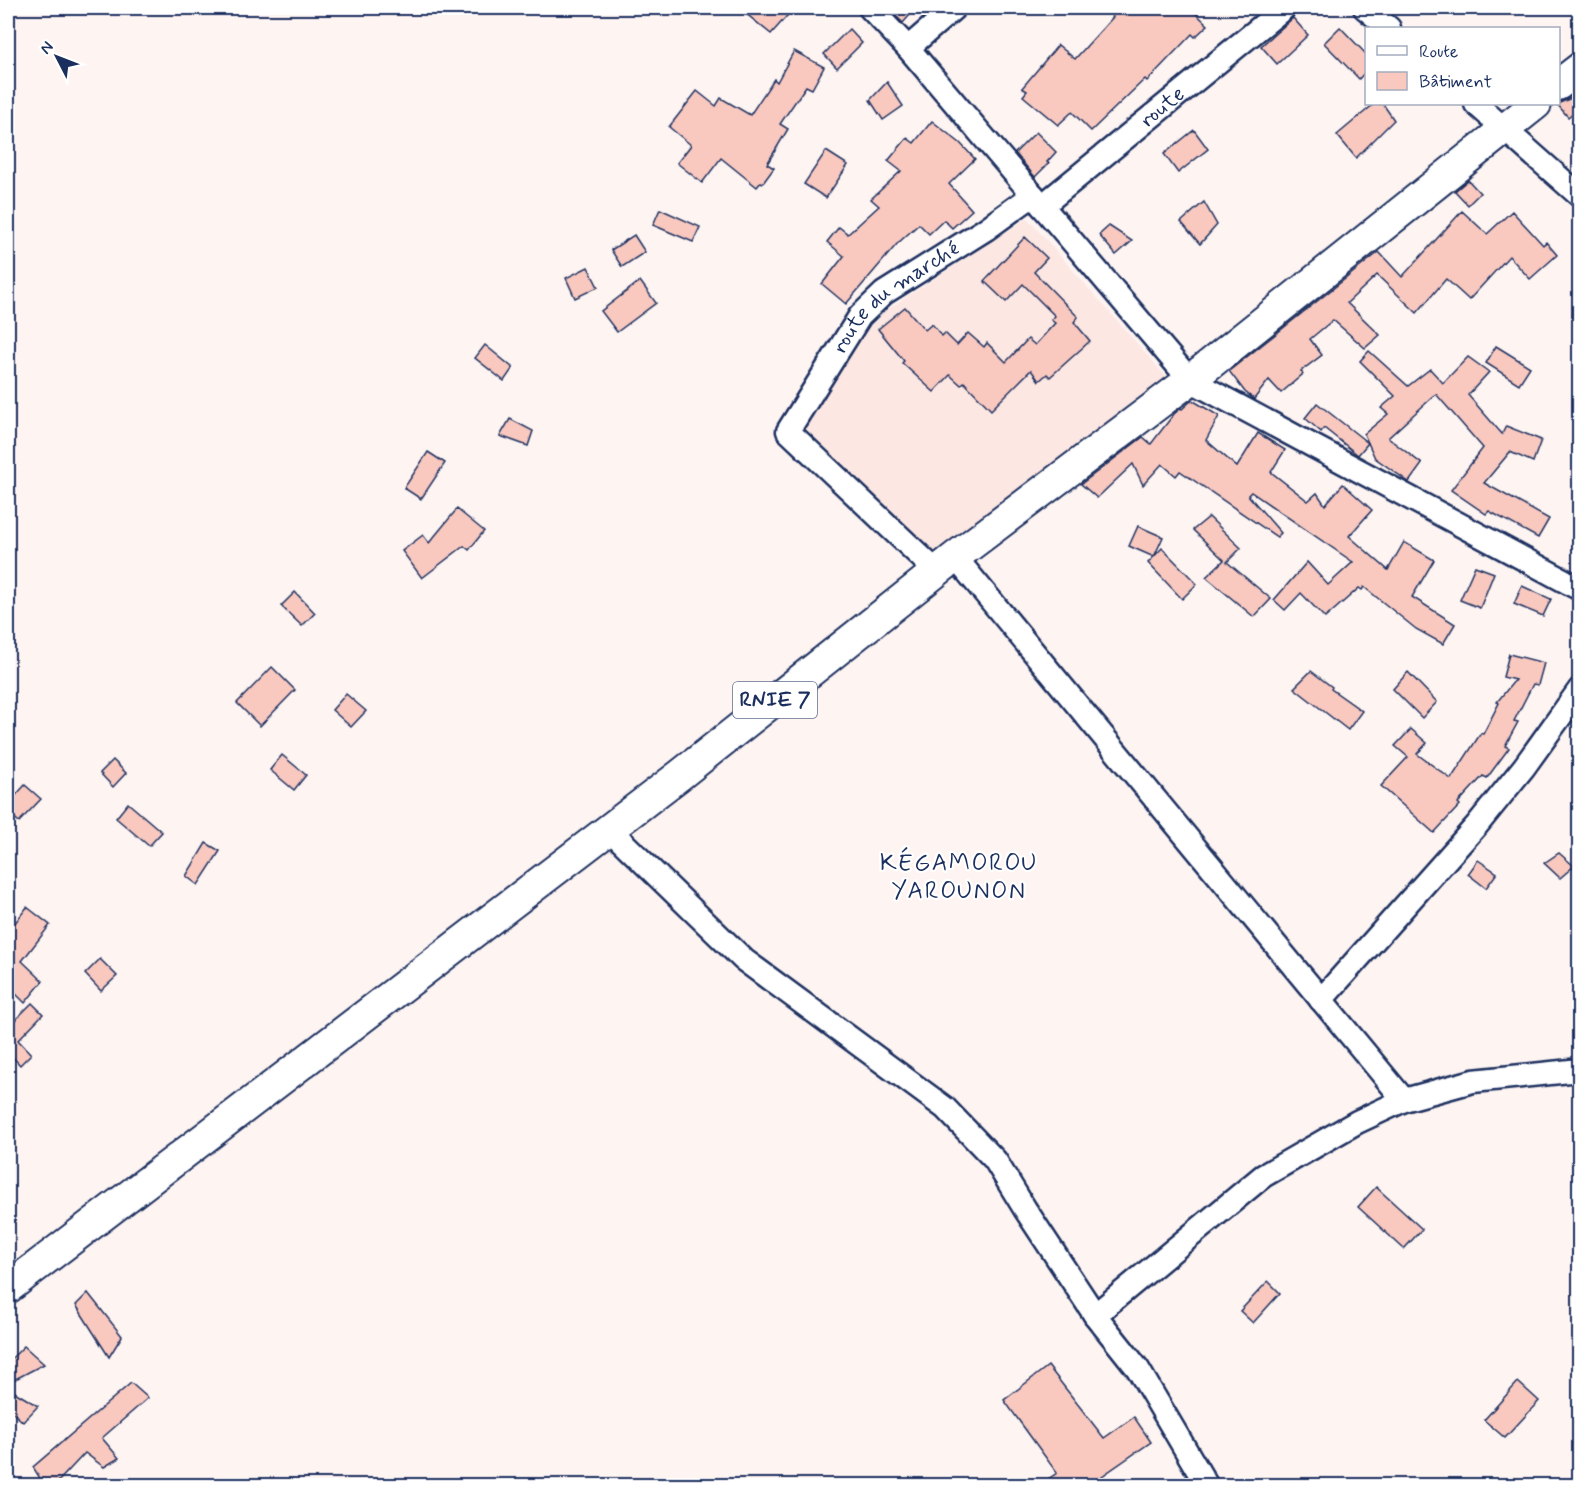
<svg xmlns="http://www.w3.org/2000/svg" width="1587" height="1493" viewBox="0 0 1587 1493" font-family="Mynerve,sans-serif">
<rect width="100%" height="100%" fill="#fef4f2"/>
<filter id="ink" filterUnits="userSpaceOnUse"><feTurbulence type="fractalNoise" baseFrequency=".0167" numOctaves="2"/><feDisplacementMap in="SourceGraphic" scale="12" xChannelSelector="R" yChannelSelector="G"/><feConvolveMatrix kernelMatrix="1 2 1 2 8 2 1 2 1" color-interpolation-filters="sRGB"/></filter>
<g filter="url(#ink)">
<!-- built -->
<path fill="#fce7e3" d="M1027,218L1170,381L936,557L805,428L864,332L885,311Z"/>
<!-- building -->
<g fill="#f9c9c0" stroke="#1b2f5e" stroke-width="1.5">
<path d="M739,8H794L771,34Z"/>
<path d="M888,8H916L903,23Z"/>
<path d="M1104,8H1190L1208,25L1195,37L1192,34L1147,81L1145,79L1091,131L1072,112L1058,125L1023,96L1027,91L1022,88L1058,45L1075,59L1113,17Z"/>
<path d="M1293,18L1308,35L1277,64L1261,46Z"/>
<path d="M1340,27L1366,54V71L1359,79L1324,43Z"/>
<path d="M849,29L862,43L837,68L824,54Z"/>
<path d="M794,51L824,67L812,89L806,86L780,124L788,129L767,164L774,168L763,183L761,182L757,187L721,158L702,183L677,163L691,145L669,127L697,91L716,106L721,98L750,115L774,79L777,82Z"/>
<path d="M887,82L903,106L883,120L870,100Z"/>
<path d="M1580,90V107L1568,117L1557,104L1569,99Z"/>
<path d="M1374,104H1383L1394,120L1356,158L1337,135Z"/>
<path d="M932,121L960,143L975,159L949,184L972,210L952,228L944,220L929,234L919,224L897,244L846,304L822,284L844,256L827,242L839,227L848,234L879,206L871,199L901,171L888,161L907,138L914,143Z"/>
<path d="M1194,130L1208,149L1178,173L1164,154Z"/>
<path d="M1036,132L1056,152L1047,162L1049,163L1035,177L1015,153Z"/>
<path d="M826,151L848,165L826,198L804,184Z"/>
<path d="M1468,180L1480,193L1468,205L1455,191Z"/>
<path d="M1204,202L1217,225L1200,244L1181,222Z"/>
<path d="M660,209L700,227L693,242L653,225Z"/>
<path d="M1462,211L1487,234L1512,211L1543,245L1546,242L1557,255L1530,279L1509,256L1469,300L1446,279L1417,313L1377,275L1347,303L1380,335L1365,348L1333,320L1310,339L1322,355L1301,371L1303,374L1281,393L1269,380L1254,399L1245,392L1229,371L1379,252L1402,277Z"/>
<path d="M1109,226L1132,241L1116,255L1099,235Z"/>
<path d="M634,235L645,252L622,267L611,250Z"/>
<path d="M1025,237L1047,258L1034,272L1078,317L1074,322L1090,341L1050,377L1047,374L1039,381L1031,370L991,410L964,382L961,385L950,375L934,392L902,363L904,361L878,329L905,307L925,330L932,324L942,336L945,333L957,345L968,333L984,347L987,343L1006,362L1028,339L1035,345L1055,323L1051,320L1055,316L1023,284L1006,302L984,281Z"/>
<path d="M588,267L598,287L575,298L566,278Z"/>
<path d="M640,281L656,303L617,332L601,311Z"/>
<path d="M485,345L513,368L504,381L475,358Z"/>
<path d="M1496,346L1530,367L1519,384L1486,363Z"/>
<path d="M1369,351L1408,386L1430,369L1443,383L1468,357L1489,372L1468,395L1502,434L1506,426L1541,440L1533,462L1510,452L1484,483L1549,519L1538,538L1489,511L1486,514L1451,490L1483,448L1436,394L1388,438L1422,464L1409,482L1375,458L1364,434L1388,414L1381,408L1395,396L1360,361Z"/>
<path d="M1192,400L1219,416L1206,440L1237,467L1258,433L1285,450L1271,472L1308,501L1317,493L1325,505L1343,484L1372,510L1349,536L1388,570L1404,542L1434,560L1412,597L1455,624L1443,644L1416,629L1364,587L1362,590L1359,588L1325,618L1301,593L1285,610L1274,600L1307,562L1328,585L1353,562L1251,492L1248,495L1281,533L1277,537L1180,471L1176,476L1162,464L1143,485L1133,464L1097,498L1081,484L1143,437L1151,444L1174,414L1181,408L1182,409Z"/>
<path d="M1317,403L1368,443L1358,455L1324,428L1321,432L1305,418Z"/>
<path d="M510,419L533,431L528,446L500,436Z"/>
<path d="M428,452L445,463L421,499L404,488Z"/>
<path d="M457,509L484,531L469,550L464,546L422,578L402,551L423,535L429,543Z"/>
<path d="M1209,517L1241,548L1227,562L1271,599L1254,617L1206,577L1224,560L1193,530Z"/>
<path d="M1138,526L1163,537L1154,557L1129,546Z"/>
<path d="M1162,548L1197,584L1182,599L1148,563Z"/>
<path d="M1475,566L1494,573L1480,608L1460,600Z"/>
<path d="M1522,586L1551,599L1543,616L1514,604Z"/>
<path d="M295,592L315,613L302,626L281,606Z"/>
<path d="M1509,654L1544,663L1538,685L1533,684L1514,721L1518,722L1505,746L1509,748L1487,778L1483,776L1458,803L1460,805L1434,833L1381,786L1408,757L1395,746L1411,729L1427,743L1417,754L1451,779L1481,733L1483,734L1499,703L1497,702L1515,680L1503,677Z"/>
<path d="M272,667L295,690L260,726L237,703Z"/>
<path d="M1311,671L1332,687L1331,689L1362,711L1348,730L1294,688Z"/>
<path d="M1408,672L1437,702L1422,718L1393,689Z"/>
<path d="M346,694L366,711L351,727L332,710Z"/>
<path d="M282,755L306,775L294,790L270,770Z"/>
<path d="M113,760L126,773L113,787L100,773Z"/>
<path d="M25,785L41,799L19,822L8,812V804Z"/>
<path d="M128,803L162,832L149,846L116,818Z"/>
<path d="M206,843L220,851L198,885L186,876Z"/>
<path d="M1559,853L1574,866L1560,878L1544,863Z"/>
<path d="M1478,860L1497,873L1486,888L1468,874Z"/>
<path d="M27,907L50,925L22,961L43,981L25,1003L8,986V932Z"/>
<path d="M100,959L117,976L101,991L85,974Z"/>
<path d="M32,1003L43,1014L18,1040L31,1054L20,1065L8,1052V1027Z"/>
<path d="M1376,1187L1422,1229L1404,1249L1358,1207Z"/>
<path d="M1268,1281L1280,1293L1253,1323L1240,1311Z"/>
<path d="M88,1293L122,1336L109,1357L76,1305Z"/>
<path d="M24,1346L44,1364L8,1383V1362Z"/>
<path d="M1048,1366L1104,1438L1134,1417L1151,1442L1089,1485H1039L1057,1473L1004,1400Z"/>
<path d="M1518,1382L1539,1401L1505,1438L1484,1420Z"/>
<path d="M131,1383L148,1398L102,1438L119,1458L104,1467L85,1453L55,1485H44L33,1467Z"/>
<path d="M8,1388L38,1406L23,1422L8,1408Z"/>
</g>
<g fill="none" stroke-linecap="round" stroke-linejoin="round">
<!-- minor casing -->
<g stroke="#1b2f5e" stroke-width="27">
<g id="minor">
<path d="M870,8L908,48L1190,380L1580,589"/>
<path d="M1365,8L1389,28"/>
<path d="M908,48L954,8"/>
<path d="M1476,104L1580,196"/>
<path id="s1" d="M1042,206L1284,8"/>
<path d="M955,557L1404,1100"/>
<path id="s2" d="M937,572L788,431L860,316L884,293L986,229L1033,195"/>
<path d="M609,829L744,960L945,1108L995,1160L1025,1209L1095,1315L1138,1369L1207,1486"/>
<path d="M1321,1000L1477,825L1524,767L1580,689"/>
<path d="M1095,1315L1263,1176L1357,1122L1404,1100L1473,1081L1580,1070"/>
</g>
</g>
<!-- major casing -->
<g stroke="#1b2f5e" stroke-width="34">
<g id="major">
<path d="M1558,85L1580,68"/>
<path d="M8,1288L680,775L955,557L1190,380L1536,104"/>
</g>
</g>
<!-- minor -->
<use href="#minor" stroke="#fff" stroke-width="22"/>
<!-- major -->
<use href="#major" stroke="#fff" stroke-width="30"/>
</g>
</g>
<g text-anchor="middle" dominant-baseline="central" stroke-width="4.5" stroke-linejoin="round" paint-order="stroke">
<!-- shield labels -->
<rect fill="#fff" stroke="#5f6d8e" stroke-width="1.5" x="733" y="682" width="84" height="36" rx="4.5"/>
<g font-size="21" font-weight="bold" fill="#1b2f5e">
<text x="775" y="700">RNIE 7</text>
</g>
<!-- street labels -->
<g font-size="22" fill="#1b2f5e" stroke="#fff">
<text stroke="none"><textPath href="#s1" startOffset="156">route</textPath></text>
<text stroke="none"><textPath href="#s2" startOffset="380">route du marché</textPath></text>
</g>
<!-- neighbourhood labels -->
<g font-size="24" letter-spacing="1.5" fill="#1b2f5e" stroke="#fff">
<text x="959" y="863">KÉGAMOROU<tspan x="959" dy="28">YAROUNON</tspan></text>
</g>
</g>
<!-- margin -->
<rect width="1587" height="1493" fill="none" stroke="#fff" stroke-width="30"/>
<rect x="15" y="15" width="1557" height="1463" fill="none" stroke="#1b2f5e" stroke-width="2" filter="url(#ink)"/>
<!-- legend -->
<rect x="1365" y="27" width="195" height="78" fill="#ffffff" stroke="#a4acbf" stroke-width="1.5"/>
<rect x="1377" y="46" width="30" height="9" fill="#ffffff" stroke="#a4acbf" stroke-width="1.5"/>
<text x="1419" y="57" font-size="18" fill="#1b2f5e">Route</text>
<rect x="1377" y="72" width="30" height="18" fill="#f9c9c0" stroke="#a4acbf" stroke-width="1.5"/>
<text x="1419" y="87" font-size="18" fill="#1b2f5e">Bâtiment</text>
<!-- north arrow -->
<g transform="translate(57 57) rotate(312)" stroke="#ffffff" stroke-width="4.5" paint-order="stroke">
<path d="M0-4.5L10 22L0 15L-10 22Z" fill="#1b2f5e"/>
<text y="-9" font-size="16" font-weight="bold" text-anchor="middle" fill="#1b2f5e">N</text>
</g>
</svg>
